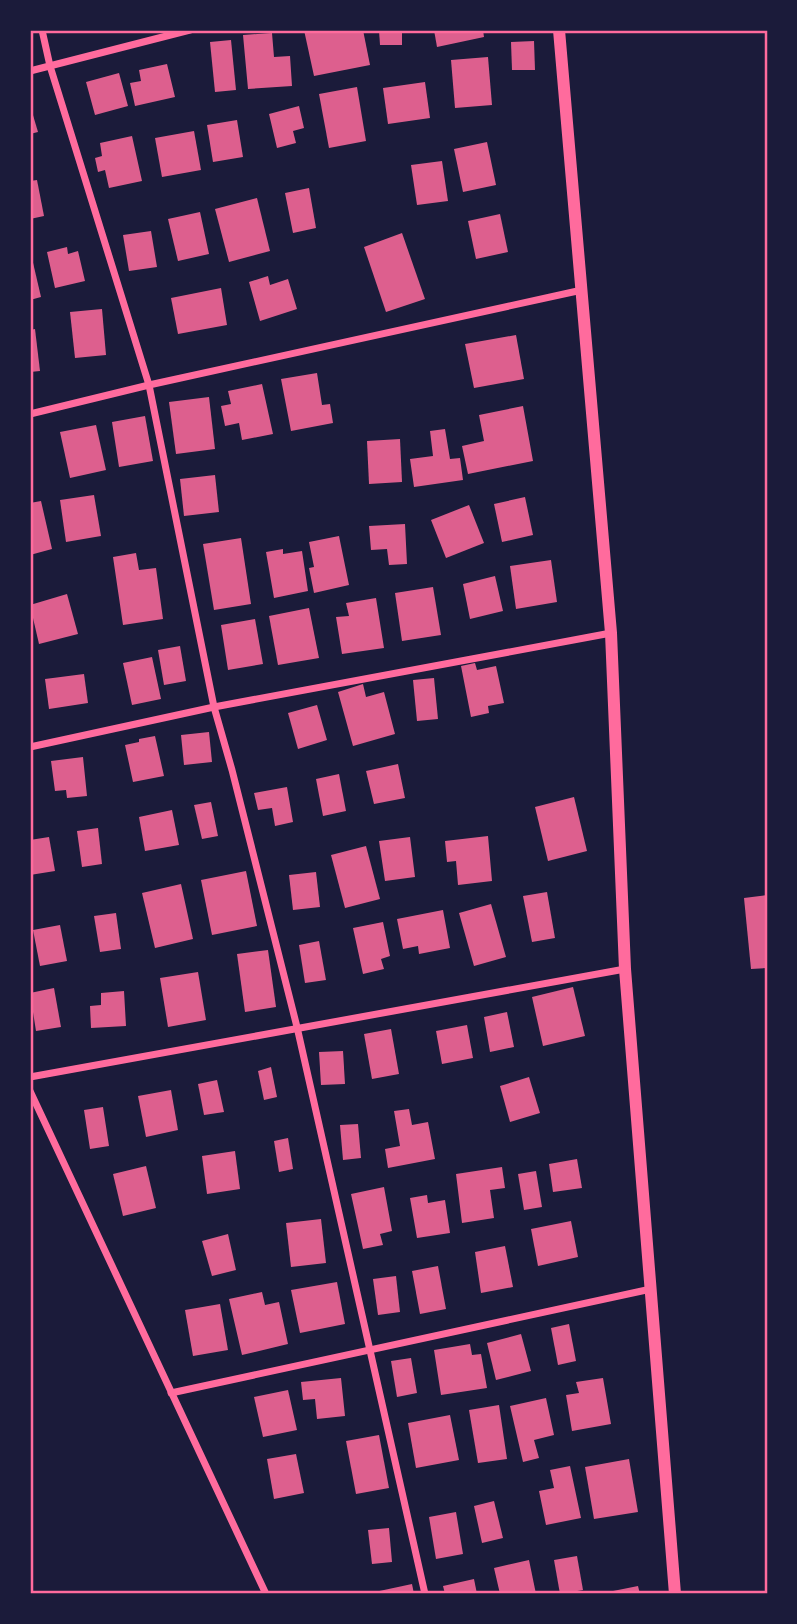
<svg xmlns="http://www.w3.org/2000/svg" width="797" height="1624" viewBox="0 0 797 1624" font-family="Manrope,sans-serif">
<rect width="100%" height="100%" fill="#1b1b3a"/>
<!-- building -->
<g fill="#dd5f8e">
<path d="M304,30H363L370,65L314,76Z"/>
<path d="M379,30H402V45H380Z"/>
<path d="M434,30H483L484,37L437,47Z"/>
<path d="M272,33L274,57L290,56L292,86L248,89L243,35Z"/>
<path d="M231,40L236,90L215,92L210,42Z"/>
<path d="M534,41L535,70H512L511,42Z"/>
<path d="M488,57L492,105L455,108L451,60Z"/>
<path d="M167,64L175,97L135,106L130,83L141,81L139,70Z"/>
<path d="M119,73L128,106L95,115L86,82Z"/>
<path d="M425,82L430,118L388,124L383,88Z"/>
<path d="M357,87L366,141L329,148L319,94Z"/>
<path d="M30,105L38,132L30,134Z"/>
<path d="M299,106L304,128L293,131L296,143L277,148L269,114Z"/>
<path d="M237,120L243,157L213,162L207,125Z"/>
<path d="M194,131L201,170L162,177L155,138Z"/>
<path d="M132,136L142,181L109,188L105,170L98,172L95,158L102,156L100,143Z"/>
<path d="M487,142L496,185L463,192L454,149Z"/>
<path d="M442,161L448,201L417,205L411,165Z"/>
<path d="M37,180L44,216L30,219V181Z"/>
<path d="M309,188L316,228L293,233L285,193Z"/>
<path d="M257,198L270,251L229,262L215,209Z"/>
<path d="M200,212L209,254L178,261L168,219Z"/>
<path d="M500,214L508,252L476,259L468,221Z"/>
<path d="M151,231L157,267L129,271L123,235Z"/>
<path d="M402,233L425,299L386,312L364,247Z"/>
<path d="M67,247L68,254L78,251L85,281L55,288L47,252Z"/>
<path d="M31,254L41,297L30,300V255Z"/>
<path d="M268,276L270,285L288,279L297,309L260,321L249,282Z"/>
<path d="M221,288L227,325L178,334L171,298Z"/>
<path d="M102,309L106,355L75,358L70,312Z"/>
<path d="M35,329L40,371L30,372V330Z"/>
<path d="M516,335L524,379L474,388L465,344Z"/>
<path d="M317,373L322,405L330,404L333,423L291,431L281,379Z"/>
<path d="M262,384L273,434L242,440L239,423L225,426L221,406L231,404L228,391Z"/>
<path d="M209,397L215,449L176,454L169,402Z"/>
<path d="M523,406L533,461L468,474L462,446L484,441L479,415Z"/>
<path d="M145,416L153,461L119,467L112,422Z"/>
<path d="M96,425L106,470L70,478L60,432Z"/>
<path d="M445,429L450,459L460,458L463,480L414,487L410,459L433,456L430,431Z"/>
<path d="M400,439L402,482L369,484L367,441Z"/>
<path d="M215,475L219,512L184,516L180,479Z"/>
<path d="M94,495L101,536L66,542L60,500Z"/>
<path d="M525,497L533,535L502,542L494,504Z"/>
<path d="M41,501L52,549L30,555V503Z"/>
<path d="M469,505L484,543L446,558L431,520Z"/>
<path d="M405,524L407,564L389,565L387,549L371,550L369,526Z"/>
<path d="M339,536L349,585L314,593L309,568L314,567L309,542Z"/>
<path d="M241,538L251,604L214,610L203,544Z"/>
<path d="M283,549V554L302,551L308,591L274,598L266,552Z"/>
<path d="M136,553L139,570L156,568L163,619L123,625L113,557Z"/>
<path d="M551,560L557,602L516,609L510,566Z"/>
<path d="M495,576L503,611L470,619L463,584Z"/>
<path d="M433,587L441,635L402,641L395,593Z"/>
<path d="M67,594L78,634L39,644L30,605Z"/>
<path d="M376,598L384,648L342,654L336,617L349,616L346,603Z"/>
<path d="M309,608L319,658L278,665L269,616Z"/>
<path d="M255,619L263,664L228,670L221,625Z"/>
<path d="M180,646L186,681L164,685L158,650Z"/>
<path d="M152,657L161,699L132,705L123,663Z"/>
<path d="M475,663L477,670L496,666L504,703L488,706L489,713L471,717L461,666Z"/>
<path d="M84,674L88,703L49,709L45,679Z"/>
<path d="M434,678L438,719L417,721L413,680Z"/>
<path d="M363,684L366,697L384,692L395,734L353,746L338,692Z"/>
<path d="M317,705L327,740L298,749L288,713Z"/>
<path d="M209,732L212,762L184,765L181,735Z"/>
<path d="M155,736L164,776L133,782L125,745L139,742V739Z"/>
<path d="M83,757L87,796L67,798L66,790L55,791L51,761Z"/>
<path d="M398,764L405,798L374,804L366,771Z"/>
<path d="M339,774L346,811L323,816L316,779Z"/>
<path d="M287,787L293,822L275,826L272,808L258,810L254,793Z"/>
<path d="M574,797L587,851L548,861L535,807Z"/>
<path d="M211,802L218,836L202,839L194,805Z"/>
<path d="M172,810L179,845L145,851L139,817Z"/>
<path d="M98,828L102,864L82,867L77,831Z"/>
<path d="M488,836L492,881L458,885L456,861L447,862L445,841Z"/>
<path d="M49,837L55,871L30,875V840Z"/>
<path d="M410,837L415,877L385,881L379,841Z"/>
<path d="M366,846L380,899L345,908L331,855Z"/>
<path d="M246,871L257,926L212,935L201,880Z"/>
<path d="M316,872L320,907L293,910L289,875Z"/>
<path d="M181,884L193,939L155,948L142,893Z"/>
<path d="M547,892L555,938L532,942L523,896Z"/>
<path d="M767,895V968L751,969L744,898Z"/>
<path d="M491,904L506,957L474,966L459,913Z"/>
<path d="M443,910L450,948L419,954L418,946L403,949L397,919Z"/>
<path d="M116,913L121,949L100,952L94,916Z"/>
<path d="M383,922L390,956L381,959L384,969L363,974L353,928Z"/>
<path d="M60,925L67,961L40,966L33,930Z"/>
<path d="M319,941L326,980L305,983L299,945Z"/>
<path d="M268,950L276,1007L245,1012L237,954Z"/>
<path d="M198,972L206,1020L168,1027L160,978Z"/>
<path d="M573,987L585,1036L543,1046L532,997Z"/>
<path d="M54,988L61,1027L36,1031L30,993Z"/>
<path d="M124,991L126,1026L91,1028L90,1006L101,1005V993Z"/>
<path d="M507,1012L514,1047L490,1052L484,1017Z"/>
<path d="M467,1025L473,1058L442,1064L436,1031Z"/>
<path d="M391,1029L399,1074L372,1079L364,1034Z"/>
<path d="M343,1051L345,1084L321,1085L319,1052Z"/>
<path d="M271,1067L277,1097L264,1100L258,1071Z"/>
<path d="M529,1077L540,1113L510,1122L500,1086Z"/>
<path d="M217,1080L224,1112L204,1115L198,1084Z"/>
<path d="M171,1090L178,1130L146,1137L138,1096Z"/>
<path d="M103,1107L109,1146L90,1149L84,1110Z"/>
<path d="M409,1109L412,1125L428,1122L435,1159L388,1168L385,1149L400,1146L394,1111Z"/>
<path d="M358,1124L361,1158L343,1160L340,1125Z"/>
<path d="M288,1138L293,1169L279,1172L274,1141Z"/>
<path d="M235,1151L240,1189L207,1194L202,1156Z"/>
<path d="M577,1159L582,1188L553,1192L549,1164Z"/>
<path d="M146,1166L156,1208L123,1216L113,1174Z"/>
<path d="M502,1167L505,1188L490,1190L494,1218L462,1223L456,1174Z"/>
<path d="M536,1171L542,1207L524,1210L518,1174Z"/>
<path d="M384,1187L392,1231L380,1234L383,1245L363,1249L351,1194Z"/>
<path d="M427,1195L428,1203L445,1200L450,1233L417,1238L410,1198Z"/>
<path d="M321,1219L326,1263L291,1267L286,1223Z"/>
<path d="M571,1221L578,1257L538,1266L531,1229Z"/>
<path d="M228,1234L236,1270L212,1276L202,1241Z"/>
<path d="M505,1246L513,1287L481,1293L475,1252Z"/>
<path d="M438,1266L446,1309L420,1314L412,1271Z"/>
<path d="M396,1276L400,1312L378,1315L373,1279Z"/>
<path d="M337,1282L345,1324L300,1333L291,1290Z"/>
<path d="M262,1292L265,1305L279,1302L288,1344L242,1355L229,1299Z"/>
<path d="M220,1304L228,1350L193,1356L185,1310Z"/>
<path d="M569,1324L576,1361L558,1365L551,1328Z"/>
<path d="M521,1334L531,1371L496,1380L487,1343Z"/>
<path d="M470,1344L472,1355L481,1354L487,1388L441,1395L434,1350Z"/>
<path d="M411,1358L417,1393L397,1397L391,1361Z"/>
<path d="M341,1378L345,1416L317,1419L315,1399L303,1400L301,1382Z"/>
<path d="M603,1378L611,1424L572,1431L566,1395L579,1393L576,1382Z"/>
<path d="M288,1390L297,1430L263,1437L254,1397Z"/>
<path d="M546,1398L554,1435L534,1440L539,1458L523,1462L510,1406Z"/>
<path d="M499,1405L507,1459L478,1463L469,1410Z"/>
<path d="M450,1415L459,1460L416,1468L408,1423Z"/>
<path d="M379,1435L389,1488L356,1494L346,1441Z"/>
<path d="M296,1454L304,1493L274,1499L267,1459Z"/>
<path d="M629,1459L638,1512L594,1519L585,1467Z"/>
<path d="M570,1466L581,1518L546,1525L539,1491L554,1488L550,1470Z"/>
<path d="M494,1501L503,1538L482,1543L474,1506Z"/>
<path d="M456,1512L463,1554L436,1559L429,1517Z"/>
<path d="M389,1528L392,1562L372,1564L368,1530Z"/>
<path d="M577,1556L583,1590L560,1594L554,1560Z"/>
<path d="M529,1560L536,1594H500L494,1568Z"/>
<path d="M474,1579L477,1594H445L443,1586Z"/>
<path d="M412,1584L414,1594H370V1593Z"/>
<path d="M638,1586L640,1594H603V1593Z"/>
</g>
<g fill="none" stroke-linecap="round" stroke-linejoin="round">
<!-- minor -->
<g stroke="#ff6b9d" stroke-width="7">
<path d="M42,30L50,66L149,385L214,707L232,770L297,1027L425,1594"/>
<path d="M30,71L190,30"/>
<path d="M30,414L149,385L582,290"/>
<path d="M30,747L214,707L611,633"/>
<path d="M30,1077L625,969"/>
<path d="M30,1091L266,1594"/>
<path d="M171,1393L651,1289"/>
</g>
<!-- tertiary -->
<path stroke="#ff6b9d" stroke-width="12" d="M559,30L611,633L625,969L675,1594"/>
</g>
<!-- border -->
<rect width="797" height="1624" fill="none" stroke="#1b1b3a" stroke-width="63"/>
<rect x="32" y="32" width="734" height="1560" fill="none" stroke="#ff6b9d" stroke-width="2.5"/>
</svg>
